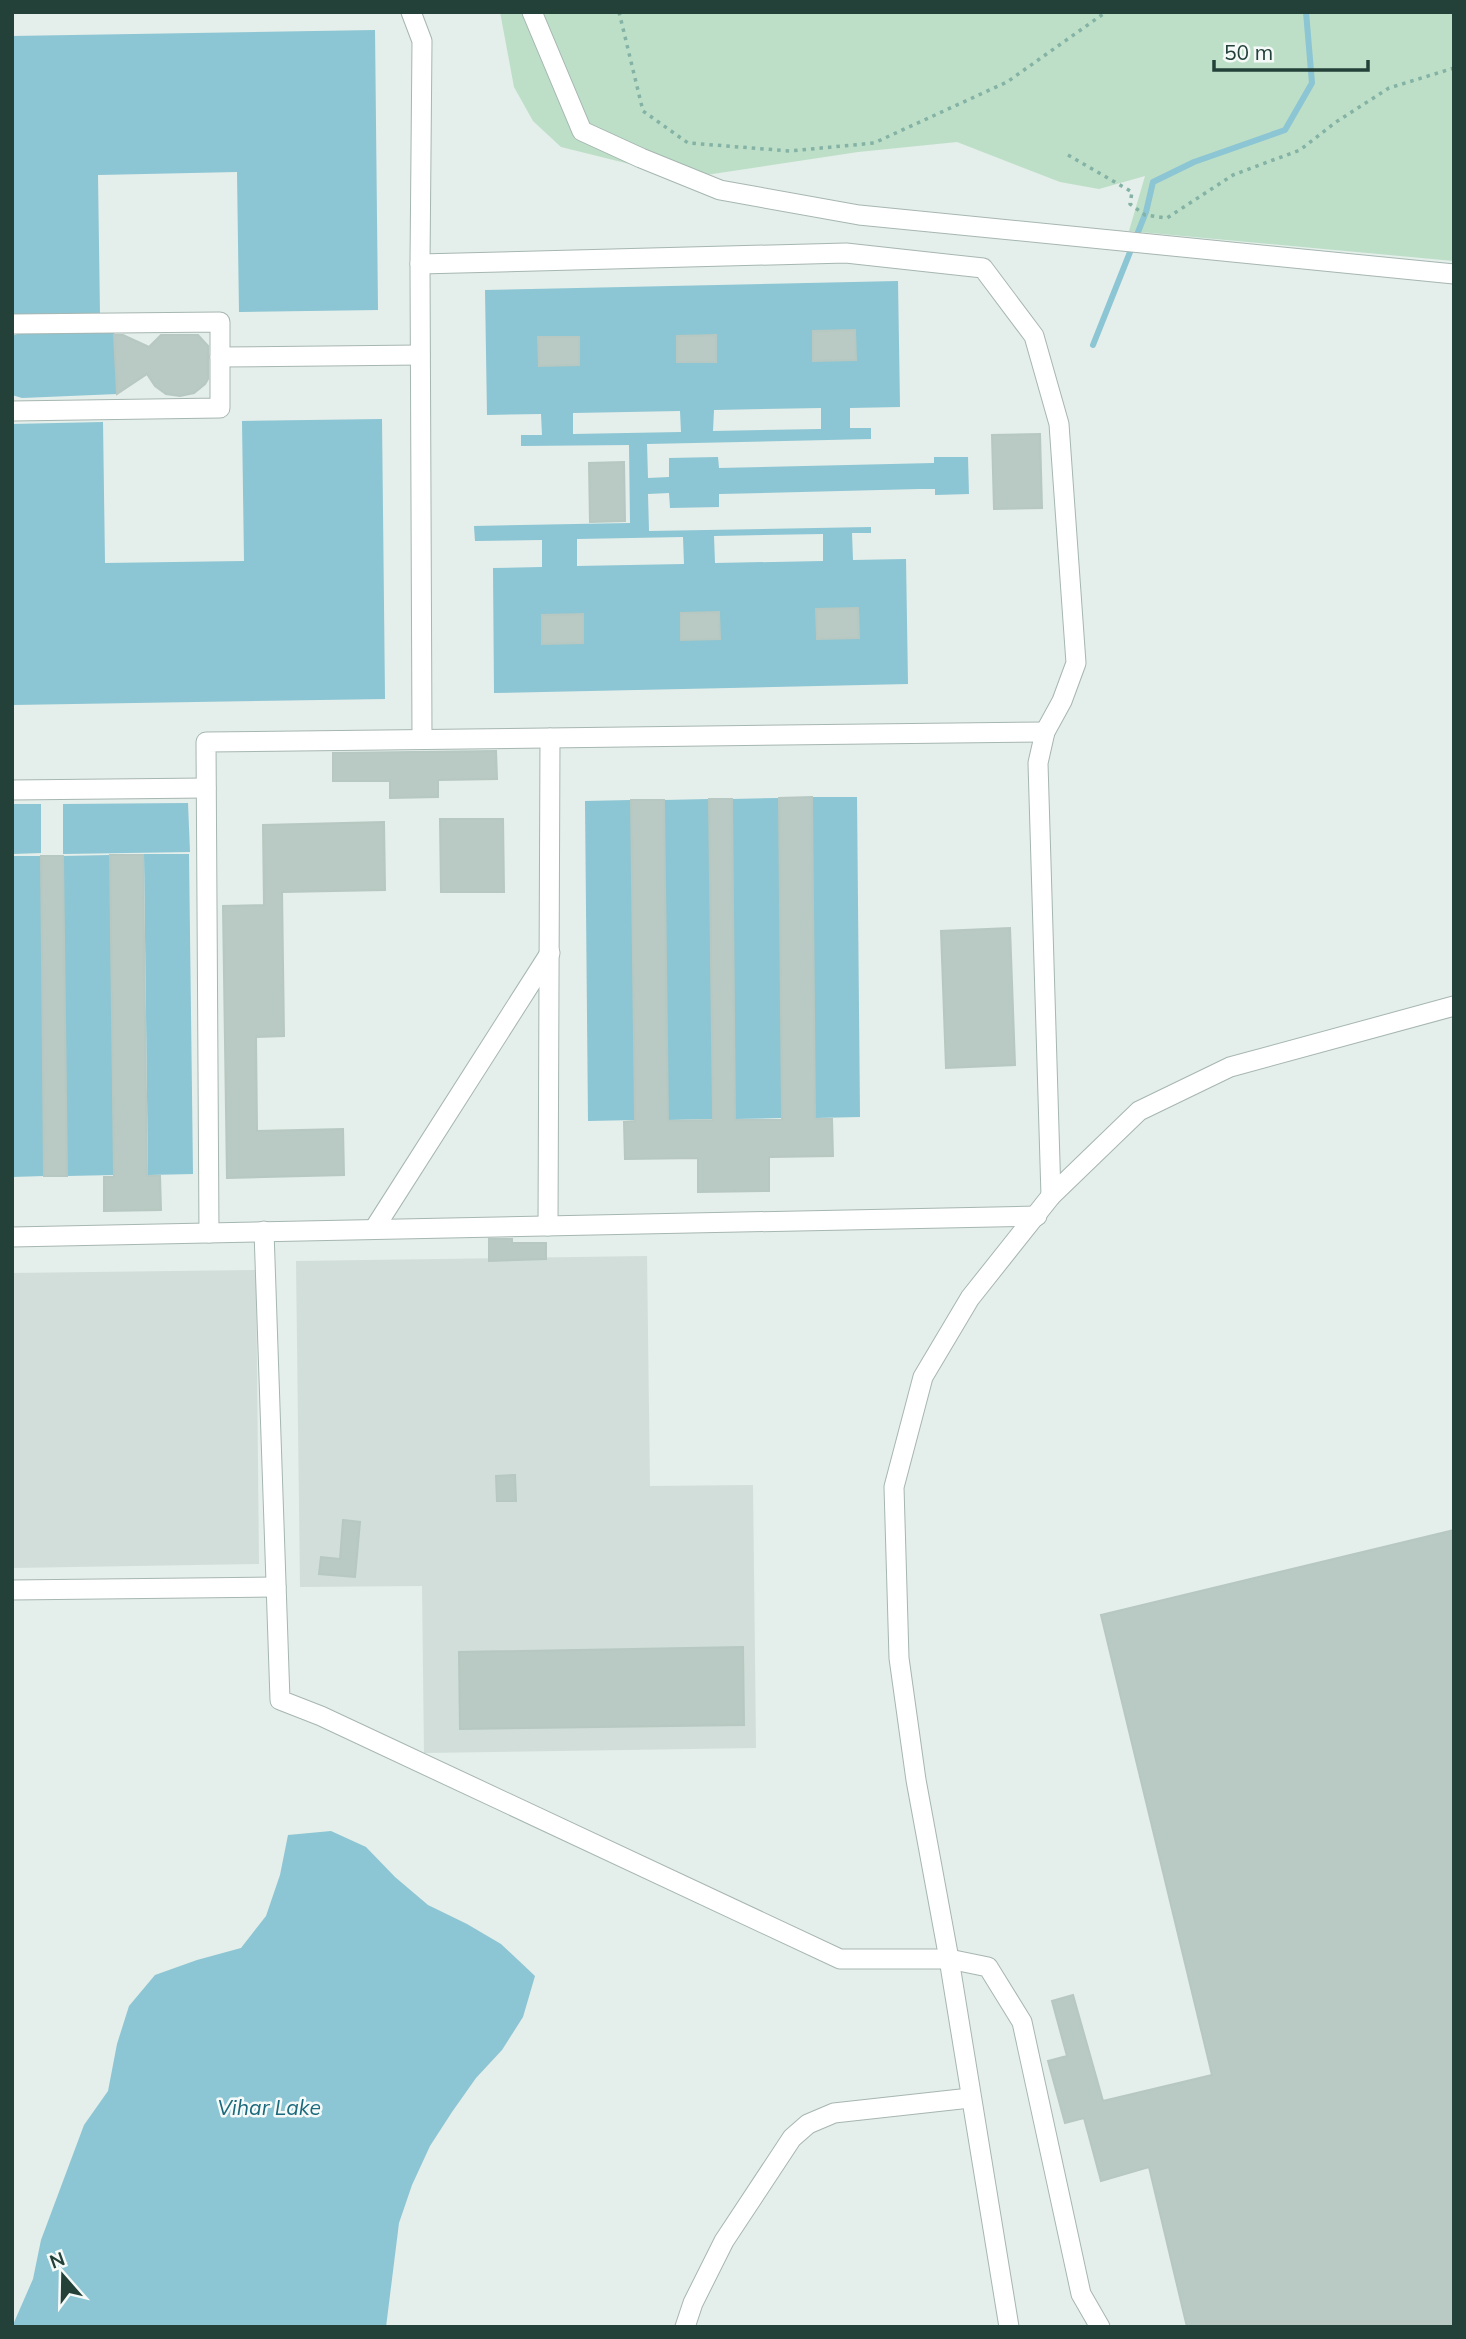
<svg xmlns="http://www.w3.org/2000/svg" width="1466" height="2339" viewBox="0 0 1466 2339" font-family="Mulish,sans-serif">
<rect width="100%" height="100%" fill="#e4eeea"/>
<!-- built -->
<g fill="#d2ded9">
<path d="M647,1256L650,1486L753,1485L756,1748L424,1753L422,1586L300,1587L296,1261Z"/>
<path d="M256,1270L259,1564L12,1568V1273Z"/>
</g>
<!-- green -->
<path fill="#bddfc7" d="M500,12H1454V261L1129,231L1145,176L1099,189L1060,182L957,142L858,152L686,178L561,147L533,121L514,87Z"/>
<!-- water -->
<g fill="#8cc5d3" fill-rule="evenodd">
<path d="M375,30L378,310L239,312L237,172L98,175L100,316L12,317V36Z"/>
<path d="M898,281L900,407L850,408V428H871V439L647,444L648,478L669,477V458L718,457L719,468L934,463V457H968L969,494L935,495V489H919L719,494V507L670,508L669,493L648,494L649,531L871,527V533H852L853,560L906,559L908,684L494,693L493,568L542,567V540L475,541L474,526L630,523L629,445L521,446V435H542L541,414L487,415L485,290ZM821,408V429L713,431L714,410ZM680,411L681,432L573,434V413ZM823,534V561L715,563L714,536ZM683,537L684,564L577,566V539Z"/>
<path d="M114,331L117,394L22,398L12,395V336L23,332Z"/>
<path d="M382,419L385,699L12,705V424L103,422L105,563L244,561L242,421Z"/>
<path d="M812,797H857L860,1117L815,1118Z"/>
<path d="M779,798L782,1118L735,1119L732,799Z"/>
<path d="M709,799L713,1119L668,1120L664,800Z"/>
<path d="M631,800L635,1120L588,1121L585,801Z"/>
<path d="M188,803L190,852L63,854V804Z"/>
<path d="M12,804H41V853L12,854Z"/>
<path d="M144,854H189L193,1174L148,1175Z"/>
<path d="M110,855L114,1175L67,1176L63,856Z"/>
<path d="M12,856H41L44,1176L12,1177Z"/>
<path d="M331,1831L366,1847L395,1877L428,1905L467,1924L501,1944L535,1976L523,2017L502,2050L476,2078L452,2112L430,2146L412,2185L399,2223L386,2327H12L33,2279L41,2240L84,2125L108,2091L117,2044L129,2006L155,1975L197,1960L241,1948L266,1916L280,1875L288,1835Z"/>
</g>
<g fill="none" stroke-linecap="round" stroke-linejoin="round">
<!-- stream -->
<path stroke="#8cc5d3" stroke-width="6" d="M1093,345L1146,212L1153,182L1194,162L1285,130L1312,83L1306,12"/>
</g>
<!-- building -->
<g fill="#b9c9c3" stroke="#b6c8c1" stroke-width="2">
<path d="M855,330L856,360L813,361V331Z"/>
<path d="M114,335H123L149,347L161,335H198L208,346V379L205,384L194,393L180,396L166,394L155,386L147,374L117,394Z"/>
<path d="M716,335V362H677V336Z"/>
<path d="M538,337H579V365L539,366Z"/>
<path d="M1040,434L1042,508L994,509L992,435Z"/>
<path d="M624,462L625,521L590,522L589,463Z"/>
<path d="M858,608L859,638L817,639L816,609Z"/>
<path d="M719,612L720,639L681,640V613Z"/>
<path d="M583,614V643L542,644V615Z"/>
<path d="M496,751L497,779L438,780V797L390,798V781H333V753Z"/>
<path d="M812,797L815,1119H832L833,1156L769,1157V1191L698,1192V1158L625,1159L624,1122L635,1121L631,800H664L668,1121L713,1120L709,799H732L735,1120H782L779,798Z"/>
<path d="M440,819H503L504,892H441Z"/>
<path d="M384,822L385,890L282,892L284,1036L256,1037L257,1131L343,1129L344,1175L227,1178L223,906L264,905L263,825Z"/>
<path d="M110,855H143L147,1176H160L161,1210L104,1211V1177H114Z"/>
<path d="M41,856H63L67,1176H44Z"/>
<path d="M1010,928L1015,1065L946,1068L941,931Z"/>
<path d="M489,1239H512V1243H546V1259L489,1261Z"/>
<path d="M515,1475L516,1501H497L496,1476Z"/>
<path d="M343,1520L360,1522L355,1577L319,1574L321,1557L340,1559Z"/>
<path d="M1454,1530V2327H1187L1149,2167L1101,2181L1084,2118L1065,2123L1048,2061L1067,2056L1052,2001L1073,1995L1103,2101L1212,2075L1101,1615Z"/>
<path d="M743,1647L744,1725L460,1729L459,1652Z"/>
</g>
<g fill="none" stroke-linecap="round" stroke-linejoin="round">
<!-- minor casing -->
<g stroke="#a6b6b1" stroke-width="21">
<g id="minor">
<path d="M411,12L422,41L420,264L422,739"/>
<path d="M532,12L582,131L641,158L720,190L859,215L1454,274"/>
<path d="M420,264L846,253L983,268L1034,336L1059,424L1076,663L1062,701L1045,732L1038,763L1051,1196"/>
<path d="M12,324L220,322V357L420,355"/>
<path d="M12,411L220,408V357"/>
<path d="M12,790L206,788"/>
<path d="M548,1226L550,738"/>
<path d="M374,1229L550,953"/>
<path d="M264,1231L280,1700L321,1716L840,1959H949L988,1967L1022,2022L1081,2294L1100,2327"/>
<path d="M209,1233L206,742L1045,732"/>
<path d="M12,1237L1037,1216"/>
<path d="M12,1590L276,1587"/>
<path d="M685,2327L693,2303L724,2241L792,2138L808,2124L834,2113L970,2098"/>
<path d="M1009,2327L949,1959L916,1780L899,1658L894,1487L923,1377L970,1298L1051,1196L1139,1111L1230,1067L1454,1006"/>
</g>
</g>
<!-- path -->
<g stroke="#84b2a5" stroke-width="3.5" stroke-dasharray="3.5 5" stroke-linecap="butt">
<path d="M619,12L643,111L688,143L790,151L874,143L1007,82L1106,12"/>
<path d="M1068,155L1132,192L1130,204L1145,215L1167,218L1233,175L1300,150L1336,122L1389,88L1454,68"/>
</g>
<!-- minor -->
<use href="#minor" stroke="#fff" stroke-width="19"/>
</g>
<g text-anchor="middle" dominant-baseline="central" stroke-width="5" stroke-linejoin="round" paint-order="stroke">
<!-- water labels -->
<g font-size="21" font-style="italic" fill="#1b697d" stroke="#f5faf8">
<text x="269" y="2107">Vihar Lake</text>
</g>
</g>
<!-- border -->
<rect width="1466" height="2339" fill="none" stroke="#234039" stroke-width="28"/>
<!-- north arrow -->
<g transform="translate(63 2276) rotate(340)" stroke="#f5faf8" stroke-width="5" paint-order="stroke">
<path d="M0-5L12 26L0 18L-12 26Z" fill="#234039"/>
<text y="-10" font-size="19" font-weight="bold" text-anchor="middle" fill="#234039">N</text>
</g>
<!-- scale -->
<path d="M1214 60v10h154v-10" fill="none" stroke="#234039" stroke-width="3.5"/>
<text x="1224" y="60" font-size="21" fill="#234039" stroke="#f5faf8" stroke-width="5" paint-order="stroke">50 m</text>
</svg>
